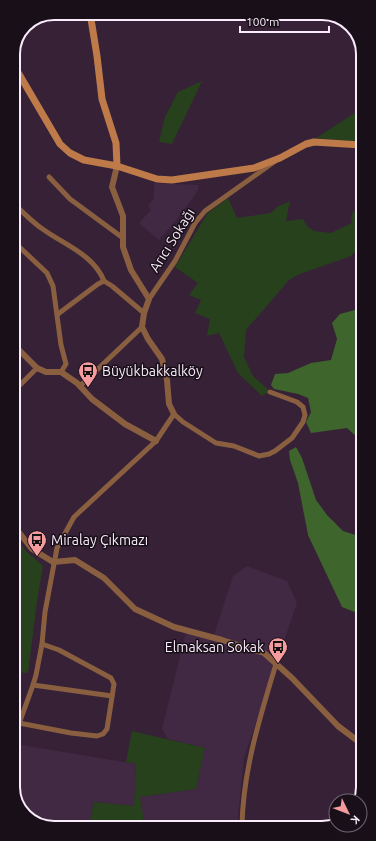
<svg xmlns="http://www.w3.org/2000/svg" width="376" height="841" viewBox="0 0 376 841" font-family="Ubuntu,sans-serif">
<rect width="100%" height="100%" fill="#362137"/>
<!-- built -->
<g fill="#412843">
<path d="M154,183L199,185L197,192L178,218L159,240L139,223L151,210L148,206L154,198Z"/>
<path d="M247,566L287,581L297,603L244,758L237,827H145L140,797L196,789L205,748L168,739L162,729L187,628L214,635L233,576Z"/>
<path d="M15,744L136,764L134,806L94,802L88,828H51L29,819L15,801Z"/>
</g>
<!-- green -->
<g fill="#27411c">
<path d="M202,81L172,144L159,142L165,117L178,92Z"/>
<path d="M361,109V142L316,138Z"/>
<path d="M228,198L237,218L271,213L277,207L290,201L286,221L303,219L307,226L314,231L331,233L352,223L351,219L353,211L357,212L361,209V245L351,256L300,274L289,280L246,330L244,357L253,376L270,391L262,396L238,373L219,333L207,336L210,319L195,313L201,300L189,295L198,283L175,267L207,214Z"/>
<path d="M14,536L26,551L43,566L37,601L28,673L15,672Z"/>
<path d="M132,731L205,748L196,789L140,797L145,827L88,828L94,802L134,806L136,764L126,762Z"/>
</g>
<!-- forest -->
<g fill="#3d652c">
<path d="M362,308V439L358,438L347,428L311,433L306,422L311,412L308,398L298,394L274,389L271,385L275,374L288,373L311,363L331,360L337,339L332,323L340,314Z"/>
<path d="M296,447L302,458L316,500L327,515L343,531L362,537V615L342,607L308,535L298,483L290,460L289,451Z"/>
</g>
<g fill="none" stroke-linecap="round" stroke-linejoin="round">
<!-- minor -->
<g stroke="#895f40" stroke-width="5">
<path d="M49,177L70,199L123,238"/>
<path d="M14,204C24,213 33,223 44,230C65,245 94,255 104,281"/>
<path d="M14,242L47,273L53,286L61,345L66,364L61,372"/>
<path d="M149,299L175,261L195,223L205,211L274,162"/>
<path d="M58,314L98,284L104,281L112,286L144,313"/>
<path d="M14,382L20,385L37,368"/>
<path d="M80,386L142,327"/>
<path d="M33,685L112,696"/>
<path d="M19,723L71,733L97,736L103,734L107,729L114,684L111,678L59,650L42,644"/>
<path d="M15,735L33,685L36,675L42,644L45,612L57,548L74,517L156,441L174,414L183,422L216,443L234,446L259,456L269,454L275,451L292,438L303,422L305,415L303,407L297,402L270,392"/>
<path d="M242,826C243,770 260,717 276,664"/>
</g>
<!-- tertiary -->
<g stroke="#895f40" stroke-width="6">
<path d="M117,166L112,187L123,216V247L131,270L149,299L144,313L142,327L148,339L162,359L167,380L169,404L174,414"/>
<path d="M14,345L37,368L46,372H61L77,383L92,399L125,424L156,441"/>
<path d="M14,526L32,549L53,562L75,560L104,578L135,609L174,627L222,640L264,653L292,678L338,726L363,745"/>
</g>
<!-- secondary -->
<g stroke="#be7b49" stroke-width="7">
<path d="M90,13L97,56L102,99L116,143L117,166"/>
<path d="M13,68L19,74L60,144L70,153L84,160L117,166L157,179L172,180L254,168L280,158L306,144L314,142L361,145"/>
</g>
</g>
<!-- icons -->
<defs>
<g id="bus-pin" transform="scale(1)"><path d="M0 17L-7.5 6A9.5 9.5 0 1 1 7.5 6Z" fill="#f59b9e" stroke="#180f18"/><path d="M-5-6H5V4H4V6H2V4H-2V6H-4V4H-5ZM-3.5-4V0h7V-4ZM-3.5 1.2v1.5H-2V1.2ZM2 1.2v1.5H3.5V1.2Z" fill="#111"/></g>
</defs>
<g fill-rule="evenodd">
<use href="#bus-pin" x="88" y="371"/>
<use href="#bus-pin" x="37" y="540"/>
<use href="#bus-pin" x="278" y="647"/>
</g>
<g text-anchor="middle" dominant-baseline="central" stroke-width="3" stroke-linejoin="round" paint-order="stroke">
<!-- street labels -->
<g font-size="14" fill="#f9ebfa" stroke="#180f18">
<text transform="translate(172 240) rotate(-58)">Arıcı Sokağı</text>
</g>
<!-- poi labels -->
<g font-size="14" fill="#f9ebfa" stroke="#180f18" text-anchor="start">
<text x="102" y="371">Büyükbakkalköy</text>
<text x="51" y="540">Miralay Çıkmazı</text>
<text x="264" y="647" text-anchor="end">Elmaksan Sokak</text>
</g>
</g>
<!-- crop -->
<path d="M0 0H376V841H0ZM54 20H322A34 34 0 0 1 356 54V787A34 34 0 0 1 322 821H54A34 34 0 0 1 20 787V54A34 34 0 0 1 54 20Z" fill="#180f18" fill-rule="evenodd"/>
<path fill="none" stroke="#f9ebfa" stroke-width="2" d="M54 20H322A34 34 0 0 1 356 54V787A34 34 0 0 1 322 821H54A34 34 0 0 1 20 787V54A34 34 0 0 1 54 20Z"/>
<!-- north arrow -->
<g transform="translate(348 813) rotate(133)"><circle r="19" fill="#180f18" stroke="#726772"/>
<path d="M0-3L7 15L0 10L-7 15Z" fill="#f59b9e"/>
<text y="-6" font-size="11" font-weight="bold" text-anchor="middle" fill="#f9ebfa">K</text>
</g>
<!-- scale -->
<path d="M240 26v6h89v-6" fill="none" stroke="#f9ebfa" stroke-width="2"/>
<text x="246" y="26" font-size="12" fill="#f9ebfa" stroke="#180f18" stroke-width="3" paint-order="stroke">100 m</text>
</svg>
